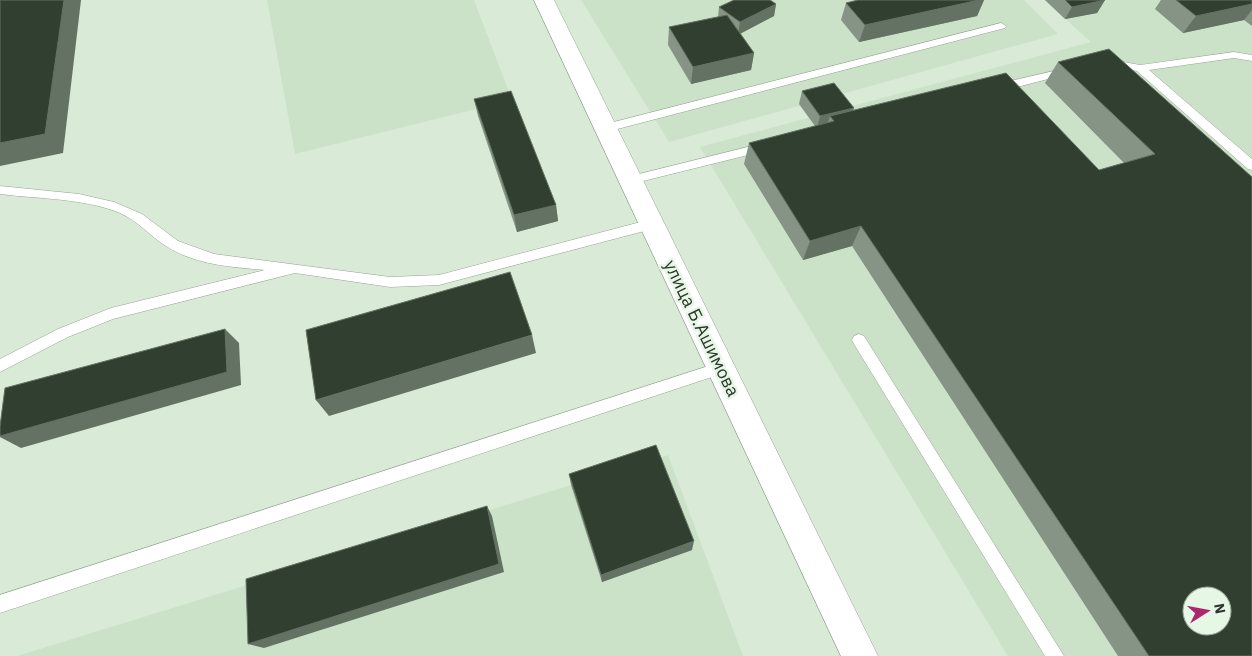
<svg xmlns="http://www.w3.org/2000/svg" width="1252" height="656" viewBox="0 0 1252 656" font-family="'IBM Plex Sans',sans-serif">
<rect width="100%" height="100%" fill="#d9ead7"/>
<!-- built -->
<g fill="#cbe2c9" fill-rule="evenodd">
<path d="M267,0H474L512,100L295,154Z"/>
<path d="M581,0H1024L1058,34L669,142Z"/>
<path d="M1044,0H1252V656H1008L700,147L1091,42ZM1192,596H1222V626H1192Z"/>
<path d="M668,455L743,656H17Z"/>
</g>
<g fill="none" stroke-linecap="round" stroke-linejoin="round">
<!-- lane casing -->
<g stroke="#95a593" stroke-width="1">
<g id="lane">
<path d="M1001,23L1006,26L1005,28L606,132L600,128L606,124Z"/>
<path d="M1234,52L1252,55V61L1234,58L1149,70L1252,159V170L1248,169L1137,71L1107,65L1102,62L1107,59L1140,65Z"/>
<path d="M1067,68L1072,71L1071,73L998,92L993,88L998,84Z"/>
<path d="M764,143L768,144V150L631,184L625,180L631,176Z"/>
<path d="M0,186L79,194L114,202L142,214L178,241L214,254L390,277L439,275L652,219L658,224L652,229L439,285L390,287L295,273L113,319L68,337L0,372V359L58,329L111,308L265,270C232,267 195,265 166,246C150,236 138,221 120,213C83,198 39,199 0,194Z"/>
<path d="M859,334L864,336L1064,656H1045L854,344L852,340L854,336Z"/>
<path d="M721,362L726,364L728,368L726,372L721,374L0,613V595Z"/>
</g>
</g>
<!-- secondary casing -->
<g stroke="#95a593" stroke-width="1">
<path id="secondary" d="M534,0H554L878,656H841Z"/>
</g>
<!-- lane -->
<use href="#lane" fill="#fff" fill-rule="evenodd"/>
<!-- secondary -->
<use href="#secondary" fill="#fff" fill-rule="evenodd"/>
</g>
<!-- wall -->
<g fill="#859484">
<path d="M858,0H984L977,16L859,42L841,20L846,3Z"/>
<path d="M1045,0H1105L1097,13L1065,19Z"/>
<path d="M1161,0H1252V26L1244,20L1183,33L1155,9Z"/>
<path d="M776,4L774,16L740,33L754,53L751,70L691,84L668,45L669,27L718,17L719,7Z"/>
<path d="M1058,62L1252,177V656H1118L852,246L803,260L744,164L749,143L815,126L799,104L802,91L853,110L1099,170L1124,163L1045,83Z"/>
<path d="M474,99L556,205L558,221L517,232L478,116Z"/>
<path d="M569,474L692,550L602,582L571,485Z"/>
</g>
<!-- shaded-wall -->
<g fill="#637262">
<path d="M64,0H81L63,153L0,166V143Z"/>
<path d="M979,0H984L977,16L859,42L865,25Z"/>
<path d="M1105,0L1097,13L1065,19L1072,7Z"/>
<path d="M776,4L774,16L738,35L740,22Z"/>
<path d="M1252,4V10L1244,20L1183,33L1196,16Z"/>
<path d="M754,53L751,70L691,84L693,67Z"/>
<path d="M854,108L850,120L834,121L830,116L827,125L817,128L820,116Z"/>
<path d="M556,205L558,221L517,232L514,215Z"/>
<path d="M861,226L852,246L803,260L810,241Z"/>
<path d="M225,329L239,343L241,385L21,448L0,437V436Z"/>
<path d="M532,335L536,353L329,416L316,400Z"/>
<path d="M487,506L492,516L504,572L264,648L248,644Z"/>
<path d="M694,541L692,550L602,582L601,575Z"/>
</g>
<!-- building -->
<g fill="#313f30" stroke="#637262" fill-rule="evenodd">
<path d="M0,0H64L45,134L0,143Z"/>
<path d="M734,0H770L776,4L740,22L719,7Z"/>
<path d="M858,0H979L865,25L846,3Z"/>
<path d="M1065,0H1105L1072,7Z"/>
<path d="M1176,0H1252V4L1196,16Z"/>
<path d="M727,15L754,53L693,67L669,27Z"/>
<path d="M1109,49L1252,177V656H1149L861,226L810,241L749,143L834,121L830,116L1006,73L1099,170L1155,154L1058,62ZM1192,596H1222V626H1192Z"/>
<path d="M834,83L854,108L820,116L802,91Z"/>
<path d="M511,91L556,205L514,215L474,99Z"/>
<path d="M510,272L532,335L316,400L306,330Z"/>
<path d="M225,329L227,372L0,436V426L5,388Z"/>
<path d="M656,445L694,541L601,575L569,474Z"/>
<path d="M487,506L499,564L248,644L246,579Z"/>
</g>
<g text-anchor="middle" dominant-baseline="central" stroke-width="5" stroke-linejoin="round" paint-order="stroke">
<!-- street labels -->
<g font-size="18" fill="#2e352e" stroke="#e6f7e5">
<text transform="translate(702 328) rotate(64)">улица Б.Ашимова</text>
</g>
</g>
<!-- north arrow -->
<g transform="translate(1207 611) rotate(79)"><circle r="24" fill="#e6f7e5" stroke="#9ca99c"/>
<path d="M0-4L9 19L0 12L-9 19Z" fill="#ad276f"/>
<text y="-8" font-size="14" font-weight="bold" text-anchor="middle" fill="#2e352e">N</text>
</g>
</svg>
